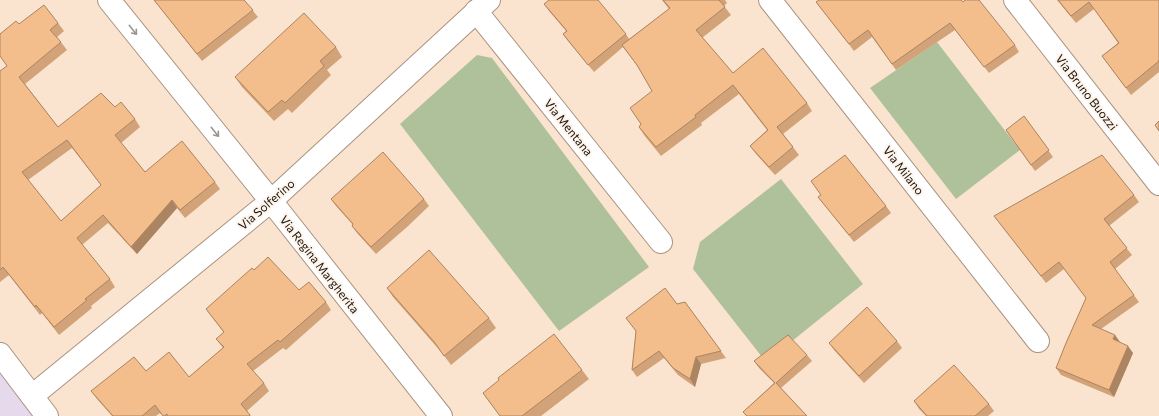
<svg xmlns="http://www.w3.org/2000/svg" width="1159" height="416" viewBox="0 0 1159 416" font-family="Commissioner,sans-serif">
<rect width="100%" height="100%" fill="#fbe4cf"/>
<!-- industrial -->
<path fill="#e6d9ec" d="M0,361L41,416H0Z"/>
<!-- green -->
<g fill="#afc19b">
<path d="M937,42L1020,150L956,199L870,88Z"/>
<path d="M477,55L492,58L649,267L559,331L400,124Z"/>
<path d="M781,179L863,284L766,362L693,269L700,242Z"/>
</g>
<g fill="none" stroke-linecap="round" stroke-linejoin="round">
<!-- street casing -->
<g stroke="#a99380" stroke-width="24">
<g id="street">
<path d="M109,0L271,201L441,416"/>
<path d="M770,0L1038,341"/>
<path d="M1015,0L1159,184"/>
<path d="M476,11L661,242"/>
<path d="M0,354L47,416"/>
<path d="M32,396L271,201L489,0"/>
</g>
</g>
<!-- street -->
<use href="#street" stroke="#fff" stroke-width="22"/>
</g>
<!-- wall -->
<g fill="#d2a378" fill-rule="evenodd">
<path d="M154,0H244L258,17L202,61Z"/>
<path d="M662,0H725L727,3L724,6L731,15L702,38L733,73L807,103L812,111L783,134L799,155L775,175L756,154L750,146L767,130L739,94L701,123L702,125L661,156L644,135L639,127L641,124L652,91L639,68L623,47L594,72L568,41L563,34L566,31L549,11L544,4L626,34L629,39L669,9Z"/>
<path d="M1057,0H1159V72L1131,95L1102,56L1118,43L1094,9L1076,23Z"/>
<path d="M816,2H963L1015,45L1019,52L989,73L955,30L896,70L872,37L854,51Z"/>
<path d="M58,23L64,31L57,37L67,50L25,84L58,127L115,107L135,119L140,127L121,143L145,172L215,182L220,189L185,218L177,208L137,254L108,223L82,245L110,279L115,287L91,306L92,308L59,335L42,313L40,315L9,275L0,282V72L7,66L19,24ZM72,148L101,185L61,221L28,180Z"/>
<path d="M336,47L342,57L327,70L331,75L292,113L288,109L274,121L242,87L235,77Z"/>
<path d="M1024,116L1053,157L1035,171L1006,130Z"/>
<path d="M1134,195L1139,202L1109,226L1132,255L1115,269L1139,302L1101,329L1115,335L1119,342L1133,353L1114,397L1061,375L1056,368L1086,298L1064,269L1046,283L994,216Z"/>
<path d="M818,197L886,206L891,213L854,242Z"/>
<path d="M331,199H424L429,206L407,227L376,254L357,233L352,226L353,225L336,206Z"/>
<path d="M254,270L326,302L331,310L286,350L283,348L253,371L264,383L269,391L247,411L251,416H163L160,413L156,416H112L97,399L91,391L146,371L189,377L223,348L216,339L224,333L206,309Z"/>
<path d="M387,288L489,318L496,328L451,365L442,353L393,297Z"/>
<path d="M685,302L726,358L701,364L695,387L678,375L664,358L637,377L632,370L636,331L626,318L677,304Z"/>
<path d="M897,341L902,348L864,383L834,350L829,343Z"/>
<path d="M807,355L812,361L781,388L807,416H746L743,412L774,383L759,368L754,361Z"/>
<path d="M582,370L589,379L541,416H500L483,393Z"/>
<path d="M914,401L989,404L994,411L988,416H926L919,409Z"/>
</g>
<!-- shaded-wall -->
<g fill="#ab8462">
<path d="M172,200L177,208L137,254L131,247Z"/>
<path d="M1115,335L1120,342L1113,339Z"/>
<path d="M1128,346L1133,353L1114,397L1109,390Z"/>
<path d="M696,357L701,364L695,387L690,379Z"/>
</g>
<!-- building -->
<g fill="#f4bd8c" stroke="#ab8462" fill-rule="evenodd">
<path d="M154,0H244L253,10L197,54Z"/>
<path d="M549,0H598L626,34L588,65L563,34L567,31L544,4Z"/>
<path d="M663,0H719L725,7L696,30L733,73L763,48L807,103L777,127L793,147L769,167L750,146L768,130L733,85L695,115L696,117L656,147L639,127L641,124L630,108L652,91L637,65L622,45L670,8Z"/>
<path d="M819,0H961L963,2L965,0H979L1015,45L984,67L950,23L892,64L868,30L849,44L816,2Z"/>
<path d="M1058,0H1159V61L1126,88L1102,56L1119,43L1089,2L1071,16Z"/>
<path d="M44,5L58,23L50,30L61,42L19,77L58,127L101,93L115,107L121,102L135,119L115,135L145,172L182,141L215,182L180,210L172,200L131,247L103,215L77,238L110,279L85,299L87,300L54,327L36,305L35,307L3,267L0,270V71L7,66L0,56V34L16,21L19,24ZM67,140L101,185L61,221L22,172Z"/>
<path d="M304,13L336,47L320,61L324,66L285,103L282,100L268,112L235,77Z"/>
<path d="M1024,116L1049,150L1031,165L1006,130Z"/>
<path d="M1159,121V131L1155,125Z"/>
<path d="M383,152L424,199L402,219L371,247L352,226L353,224L331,199Z"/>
<path d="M845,155L886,206L849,235L818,197L821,195L811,181Z"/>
<path d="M1102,155L1134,195L1104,219L1127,248L1110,262L1134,295L1092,325L1115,335L1113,339L1128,346L1109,390L1056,368L1066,343L1086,298L1059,262L1041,276L994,216Z"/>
<path d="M429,250L489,318L444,356L435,343L387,288Z"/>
<path d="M268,257L299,290L309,282L326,302L280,342L278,340L247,364L264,383L241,404L250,415L249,416H168L167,414L164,416H163L155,405L142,416H113L91,391L134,357L146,371L169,352L189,377L224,347L216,339L224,332L206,309L252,268L254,270Z"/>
<path d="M665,288L677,304L685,302L721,351L696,357L690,379L673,368L659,351L632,370L636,331L626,318Z"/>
<path d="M867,307L897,341L859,376L829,343Z"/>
<path d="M554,334L582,370L522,416H500L483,393L499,380L498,378Z"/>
<path d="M788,335L807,355L776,383L807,416H747L743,412L775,383L754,361Z"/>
<path d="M954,365L989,404L975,416H927L914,401Z"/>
</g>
<!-- one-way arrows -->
<defs><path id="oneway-shaft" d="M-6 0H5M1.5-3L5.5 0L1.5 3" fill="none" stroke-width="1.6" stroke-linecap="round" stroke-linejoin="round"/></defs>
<g stroke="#999592">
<use href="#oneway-shaft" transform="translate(133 30) rotate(51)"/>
<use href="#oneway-shaft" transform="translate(215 132) rotate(51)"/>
</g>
<g text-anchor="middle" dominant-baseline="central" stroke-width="4" stroke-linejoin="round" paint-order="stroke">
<!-- street labels -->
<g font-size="12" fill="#1c140d" stroke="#fdf4eb">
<text transform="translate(1087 92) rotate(52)">Via Bruno Buozzi</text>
<text transform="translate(569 127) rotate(51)">Via Mentana</text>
<text transform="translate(904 170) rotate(52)">Via Milano</text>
<text transform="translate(266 204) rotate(-41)">Via Solferino</text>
<text transform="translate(320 264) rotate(52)">Via Regina Margherita</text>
</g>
</g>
</svg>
